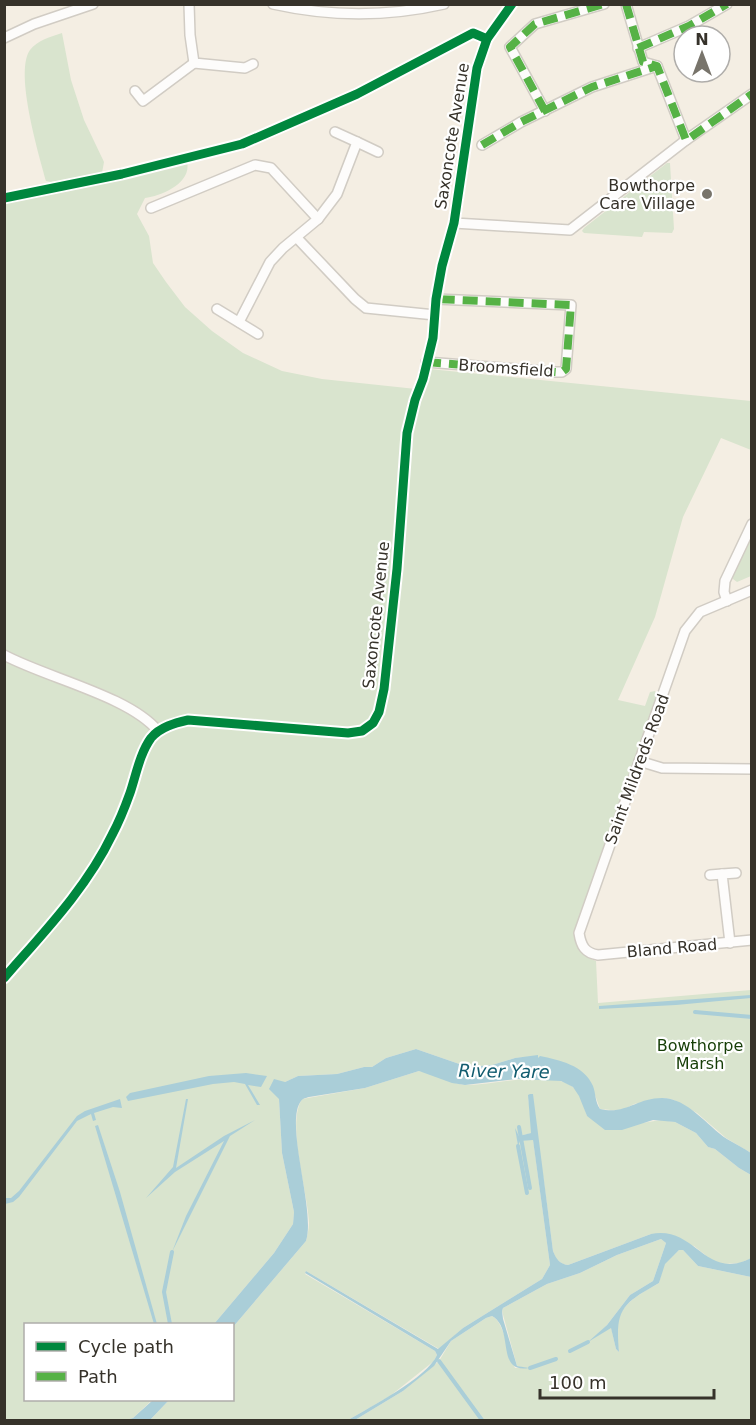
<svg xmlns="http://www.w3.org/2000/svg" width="756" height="1425" viewBox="0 0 756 1425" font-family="'DejaVu Sans',sans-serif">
<rect width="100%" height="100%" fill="#f4eee3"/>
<!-- green -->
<g fill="#d9e4ce">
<path d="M62,33L71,80L84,120L104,162L102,173L51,182L46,181C39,155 14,72 30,50C38,40 50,37 62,33Z"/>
<path d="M187,162C192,183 162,196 145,198L137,214L149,236L153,263L166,282L185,307L212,331L243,353L282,371L322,379L416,389L419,368L751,401V450L721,438L683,517L655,617L618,700L645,706L650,692L655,691L657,695L575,928C575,947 579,954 596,961L598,1003L751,990V1153L726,1138L697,1113L674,1100L665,1098L634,1104L621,1111L600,1109L590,1081L538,1058V1056L515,1058L492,1065L468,1067L416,1049L386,1058L372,1067H364L337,1074L298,1076L285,1082L279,1099L282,1153L294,1212L293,1224L274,1253L214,1324H26V1400H153L150,1402L133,1418L126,1420H5V201L132,176Z"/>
<path d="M667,163H670L674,229L672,233L644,232L642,237L584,233L582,231L584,228Z"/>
<path d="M751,537V576L737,582L733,579V574Z"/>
<path d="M419,1071C435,1073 451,1085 468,1085C495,1085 550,1069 573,1087C581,1093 584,1107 587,1116L642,1123L661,1120L675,1122L696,1133L708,1147L715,1149L739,1168L751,1175L752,1258L740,1263L723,1264L714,1262L694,1246L651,1234L568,1265L563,1264L556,1259L553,1251L544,1182L528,1095L532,1133L519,1136L516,1131L518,1144L519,1141L533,1139L550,1265L542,1279L463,1328L439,1349L306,1271L305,1274L435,1351L437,1355L434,1361L390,1396L348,1420H150L169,1400H232L233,1327L306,1241C307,1236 309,1229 309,1223C308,1193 286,1124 302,1099L365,1088Z"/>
<path d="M661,1239L666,1243L653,1281L630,1295L607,1325L592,1339L611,1327L616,1349L619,1352C618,1344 616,1335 617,1327C618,1304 642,1293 659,1283L664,1264L679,1250H683L698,1266L751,1277V1420H355L403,1391L439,1361L451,1341L486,1318L492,1316C506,1324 507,1354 515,1368H526L517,1366L502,1311L503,1308L547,1284L580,1273L617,1255Z"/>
</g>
<!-- water -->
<g fill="#aaced8">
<path d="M751,995V998L676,1005L599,1009V1006Z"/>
<path d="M416,1049L468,1067L492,1065L515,1058L538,1055V1058L540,1056C559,1060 584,1065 593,1086C596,1094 595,1102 600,1109C626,1115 636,1098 662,1098C688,1098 707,1126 727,1139C735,1144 744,1148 751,1153V1175L739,1168L715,1149L708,1147L696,1133L675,1122L653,1120L622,1130H605L587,1116L579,1096L573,1087L561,1081L517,1079L465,1085L452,1083L419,1071L365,1088L309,1097C306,1098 303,1098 301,1101C284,1123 316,1211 306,1241L233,1327L232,1324H214L274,1253L293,1224L294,1212L282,1153L279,1099L269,1089L274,1079L285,1082L298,1076L337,1074L364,1067H372L386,1058Z"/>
<path d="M246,1073L267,1076L261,1087L248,1085L260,1105H257L245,1084L234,1082L213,1084L128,1101L126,1097L130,1093L209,1076Z"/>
<path d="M530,1094H533L553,1251C556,1259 560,1264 568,1265L651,1234C696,1225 705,1282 751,1258V1277L698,1266L683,1250H679L665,1264L659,1283C622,1304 615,1309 619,1352L616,1349L611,1328L588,1342L607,1325L630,1295L653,1281L666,1243L661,1239L617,1255L580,1273L547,1284L503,1308L502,1311L503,1319L517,1366L529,1368C495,1374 515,1329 492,1316L486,1318L451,1341L434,1366L403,1391L355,1420H348C370,1407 427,1378 437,1355L435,1351L305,1273L306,1271L438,1349L463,1328L542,1279L550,1265L533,1140L520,1141L518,1146L515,1128L519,1136L531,1133L528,1095Z"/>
<path d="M120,1099L122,1108L113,1107L94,1113L96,1120L93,1121L91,1114L77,1121L19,1197L13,1202L5,1204V1198H11L19,1191L77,1116L85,1111Z"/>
<path d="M186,1099H188L176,1168L224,1136L255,1120L230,1136L172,1252L186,1216L224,1141L175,1172L146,1198L173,1167Z"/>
<path d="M98,1125L120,1192L157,1324H154L95,1126Z"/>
<path d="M153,1400H169L150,1420H126L133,1418Z"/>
</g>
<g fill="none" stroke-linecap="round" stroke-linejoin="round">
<!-- stream -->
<g stroke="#aaced8" stroke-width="4">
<path d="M695,1012L752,1017"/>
<path d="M519,1127L530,1188"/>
<path d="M518,1146L527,1193"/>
<path d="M170,1324L164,1292L172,1252"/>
<path d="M570,1351L588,1342"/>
<path d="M439,1361L482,1420"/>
<path d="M530,1368L556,1359"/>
</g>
<!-- street casing -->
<g stroke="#d1ccc4" stroke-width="12">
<g id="street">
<path d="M189,4L190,35L194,63L245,68L253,64"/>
<path d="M273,4C331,17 387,17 444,4"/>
<path d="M626,4L643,62L657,66L686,140"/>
<path d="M4,38L34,24L93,4"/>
<path d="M638,48L689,26L727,4"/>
<path d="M135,91L143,101L194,63"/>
<path d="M545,111L510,47L535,24L604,4"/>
<path d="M335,132L357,142"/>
<path d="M482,145L521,122L592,87L657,66"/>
<path d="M151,208L255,165L271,168L318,219"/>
<path d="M454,223L570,230L686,140L752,94"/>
<path d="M297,238L355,299L366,308L435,315"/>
<path d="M217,309L258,334"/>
<path d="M239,322L270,262L283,248L318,219L337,194L357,142L378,152"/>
<path d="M426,362L556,372H562L566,369L571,305L436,299"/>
<path d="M752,590L700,612L685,631L579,933C581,946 585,953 598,955L752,940"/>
<path d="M727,601L724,592L725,581L752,524"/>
<path d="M4,655C47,678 129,696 158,731"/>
<path d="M639,761L662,768L752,769"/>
<path d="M710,875L722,874"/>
<path d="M730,943L722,874L736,873"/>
<path d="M4,978C43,933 86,889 112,835C119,822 125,807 130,793C136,775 140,753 151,738C160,727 175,723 188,720L348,733L362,731L373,723L379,712L384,689L397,569L407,433L415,400L423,379L433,338L436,299L442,266L454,223L477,68L487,39L512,4"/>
</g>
</g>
<!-- street -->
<use href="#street" stroke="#fdfcfb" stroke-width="9"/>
<!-- quiet -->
<g stroke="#56b246" stroke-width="8" stroke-dasharray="15 8" stroke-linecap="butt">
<path d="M626,4L643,62L657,66L686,140"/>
<path d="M638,48L689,26L727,4"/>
<path d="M545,111L510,47L535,24L604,4"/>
<path d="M691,137L752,94"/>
<path d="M482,145L521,122L592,87L657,66"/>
<path d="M426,362L556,372H562L566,369L571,305L436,299"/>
</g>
<!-- cycleway casing -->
<g stroke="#fff" stroke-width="13">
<g id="cycleway">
<path d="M4,198L122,174L242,144L357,94L473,33L487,39"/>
<path d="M4,978C43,933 86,889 112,835C119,822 125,807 130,793C136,775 140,753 151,738C160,727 175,723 188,720L348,733L362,731L373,723L379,712L384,689L397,569L407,433L415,400L423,379L433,338L436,299L442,266L454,223L477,68L487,39L512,4"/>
</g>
</g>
<!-- cycleway -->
<use href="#cycleway" stroke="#00873e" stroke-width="9"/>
</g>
<!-- markers -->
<circle fill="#78746b" stroke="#fff" stroke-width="2" cx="707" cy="194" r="6"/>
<g text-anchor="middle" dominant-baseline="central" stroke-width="4.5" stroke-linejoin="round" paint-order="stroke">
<!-- street labels -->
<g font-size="16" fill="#36322a" stroke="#fff">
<text transform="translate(452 136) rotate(-81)">Saxoncote Avenue</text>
<text transform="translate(506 368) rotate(4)">Broomsfield</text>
<text transform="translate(376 615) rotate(-84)">Saxoncote Avenue</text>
<text transform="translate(637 769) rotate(-70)">Saint Mildreds Road</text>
<text transform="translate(672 948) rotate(-5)">Bland Road</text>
</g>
<!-- poi labels -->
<g font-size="16" fill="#36322a" stroke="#fff" text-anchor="end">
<text x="695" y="185">Bowthorpe<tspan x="695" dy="18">Care Village</tspan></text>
</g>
<!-- park labels -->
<g font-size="16" fill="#163e07" stroke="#fff">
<text x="700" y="1045">Bowthorpe<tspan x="700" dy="18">Marsh</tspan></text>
</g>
<!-- water labels -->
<g font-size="18" font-style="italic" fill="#115c6f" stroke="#fff">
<text transform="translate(504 1071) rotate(1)">River Yare</text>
</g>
</g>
<!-- border -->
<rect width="756" height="1425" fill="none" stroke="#36322a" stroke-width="12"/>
<!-- legend -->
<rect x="24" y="1323" width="210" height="78" fill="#ffffff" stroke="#afadaa" stroke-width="1.5"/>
<rect x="36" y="1342" width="30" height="9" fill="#00873e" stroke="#afadaa" stroke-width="1.5"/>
<text x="78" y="1353" font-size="18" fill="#36322a">Cycle path</text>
<rect x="36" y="1372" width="30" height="9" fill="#56b246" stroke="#afadaa" stroke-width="1.5"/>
<text x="78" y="1383" font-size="18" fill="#36322a">Path</text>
<!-- north arrow -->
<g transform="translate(702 54)"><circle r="28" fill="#ffffff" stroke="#afadaa" stroke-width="1.5"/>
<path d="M0-4.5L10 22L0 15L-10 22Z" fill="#78746b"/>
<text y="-9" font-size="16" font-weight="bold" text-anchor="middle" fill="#36322a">N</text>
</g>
<!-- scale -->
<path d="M540 1389v9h174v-9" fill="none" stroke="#36322a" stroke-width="3"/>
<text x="549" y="1389" font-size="18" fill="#36322a" stroke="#ffffff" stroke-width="4.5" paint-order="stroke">100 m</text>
</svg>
